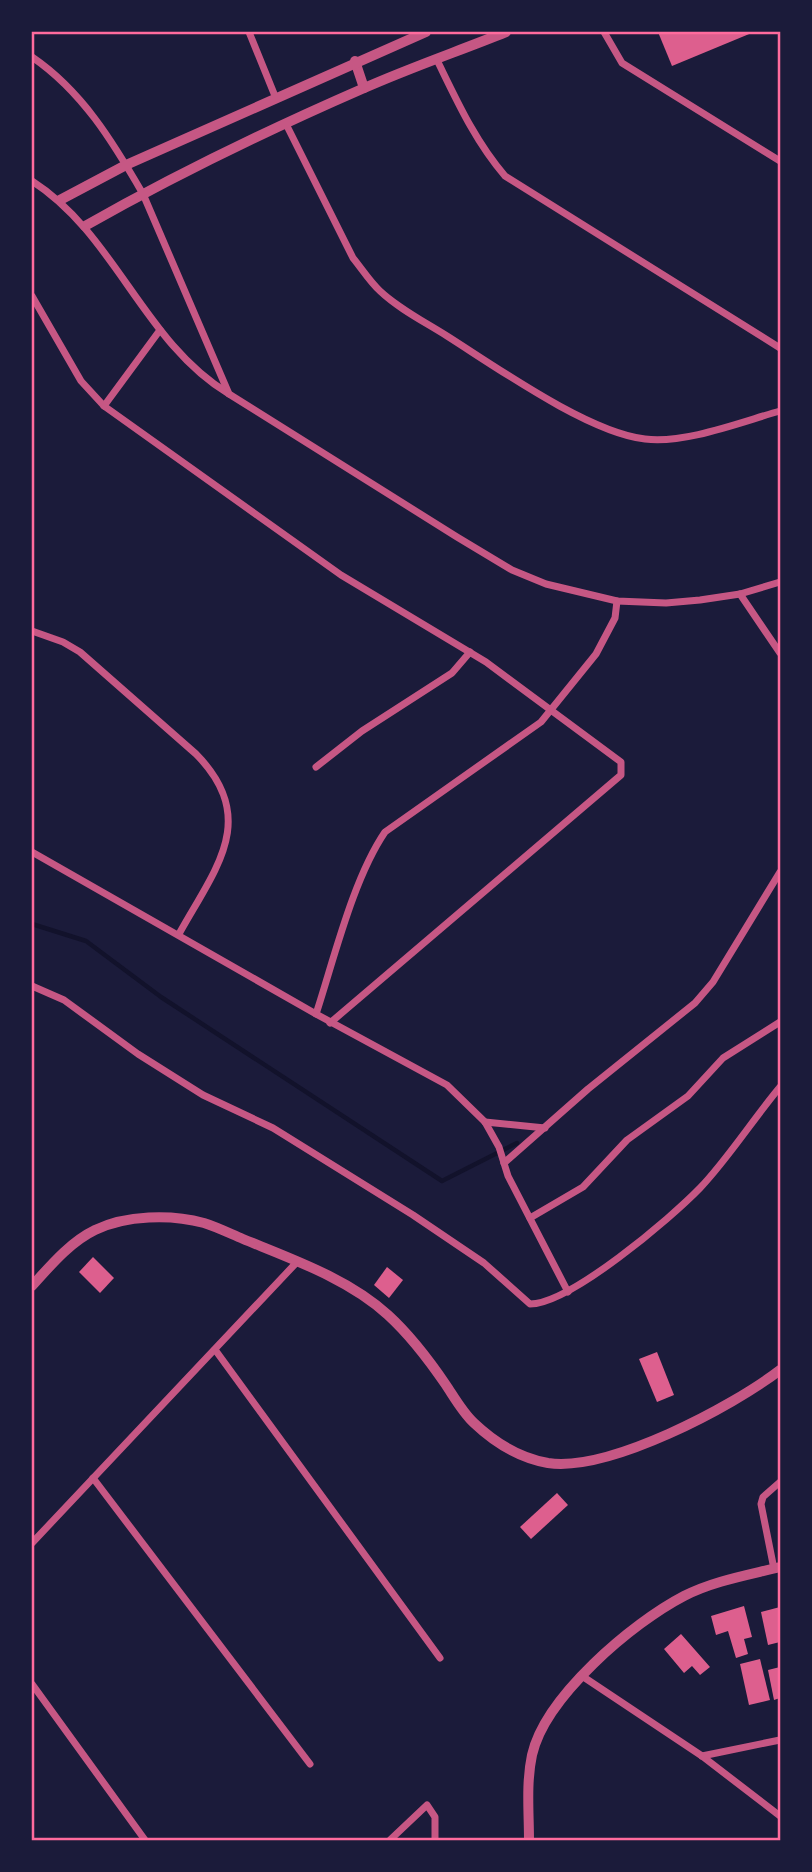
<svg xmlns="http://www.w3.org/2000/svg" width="812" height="1872" viewBox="0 0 812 1872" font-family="Figtree,sans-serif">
<rect width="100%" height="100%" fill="#1b1b3a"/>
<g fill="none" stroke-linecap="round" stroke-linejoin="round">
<!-- stream -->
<path stroke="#12122b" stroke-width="4.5" d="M32,924L86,941L161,997L442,1181L517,1143"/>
</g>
<!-- building -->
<g fill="#dd5f8e">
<path d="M658,32H754L672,66Z"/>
<path d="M93,1257L114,1278L100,1293L79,1272Z"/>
<path d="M387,1267L403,1280L389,1298L374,1285Z"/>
<path d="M657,1352L674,1395L657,1402L639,1359Z"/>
<path d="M557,1493L568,1505L531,1539L520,1527Z"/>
<path d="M744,1606L752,1637L744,1639L748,1654L736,1658L728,1631L716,1635L711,1616Z"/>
<path d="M780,1607V1642L768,1645L761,1612Z"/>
<path d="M681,1634L710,1667L700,1675L692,1666L684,1673L664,1649Z"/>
<path d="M760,1659L770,1700L749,1705L740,1664Z"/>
<path d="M780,1667V1698L774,1700L768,1670Z"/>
</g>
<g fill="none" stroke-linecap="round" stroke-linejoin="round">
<!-- minor -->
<g stroke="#c65784" stroke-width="7">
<path d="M249,32L275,96"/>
<path d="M604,32L622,63L780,161"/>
<path d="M32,57C82,91 113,142 143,194L229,394L457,537L512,570L546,584L617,601L666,603L700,600L740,594L780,582"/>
<path d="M437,60C457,101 475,141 505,176L780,348"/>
<path d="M286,124L353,258C362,269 370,282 380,291C399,309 425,322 447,336C496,367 589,433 645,439C685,444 741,422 780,411"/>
<path d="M32,181C116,235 143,342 229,394"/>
<path d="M32,296L81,381L104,406L341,575L486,662L621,762V775L330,1023"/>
<path d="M104,406L160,330"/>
<path d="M740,594L780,653"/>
<path d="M32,631L63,642L80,652L196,754C260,819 215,869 179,934"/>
<path d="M316,767L362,731L452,673L470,652"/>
<path d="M32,852L316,1014L447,1085L485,1122L499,1147L508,1176L568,1292"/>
<path d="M32,986L64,1000L138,1054L203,1095L273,1128L413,1215L484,1263L530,1304C570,1304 671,1218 700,1188C727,1160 754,1118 780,1087"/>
<path d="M316,1014C334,959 353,879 385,832L541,722L596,654L615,618L617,601"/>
<path d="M485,1122L545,1128"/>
<path d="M504,1163L588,1089L695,1003L713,982L780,872"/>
<path d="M530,1218L583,1187L627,1140L688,1096L723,1058L780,1022"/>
<path d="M216,1351L440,1658"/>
<path d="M93,1478L310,1764"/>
<path d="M32,1543L297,1262"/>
<path d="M774,1569L761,1504L763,1497L780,1482"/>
<path d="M582,1676L702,1756L780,1816"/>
<path d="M32,1684L145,1840"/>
<path d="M702,1756L780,1740"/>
<path d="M390,1840L427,1805L435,1817V1840"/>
</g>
<!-- tertiary -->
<g stroke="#c65784" stroke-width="10">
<path d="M355,61L364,88"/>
<path d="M60,200L126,165L426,32"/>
<path d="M85,226C175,175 268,130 362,89C409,68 459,51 506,32"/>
<path d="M32,1286C50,1266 70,1242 95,1230C126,1215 171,1214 204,1223C217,1227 231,1234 243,1239C292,1259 349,1279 388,1315C411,1336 429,1360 446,1385C454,1397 463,1413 474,1423C494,1442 520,1458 548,1463C609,1472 732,1407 780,1370"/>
<path d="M529,1840C529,1813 526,1783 532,1755C545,1697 632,1623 684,1596C713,1581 748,1575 780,1567"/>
</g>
</g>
<!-- border -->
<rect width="812" height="1872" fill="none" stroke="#1b1b3a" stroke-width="66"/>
<rect x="33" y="33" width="746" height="1806" fill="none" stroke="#ff6b9d" stroke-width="2.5"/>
</svg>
